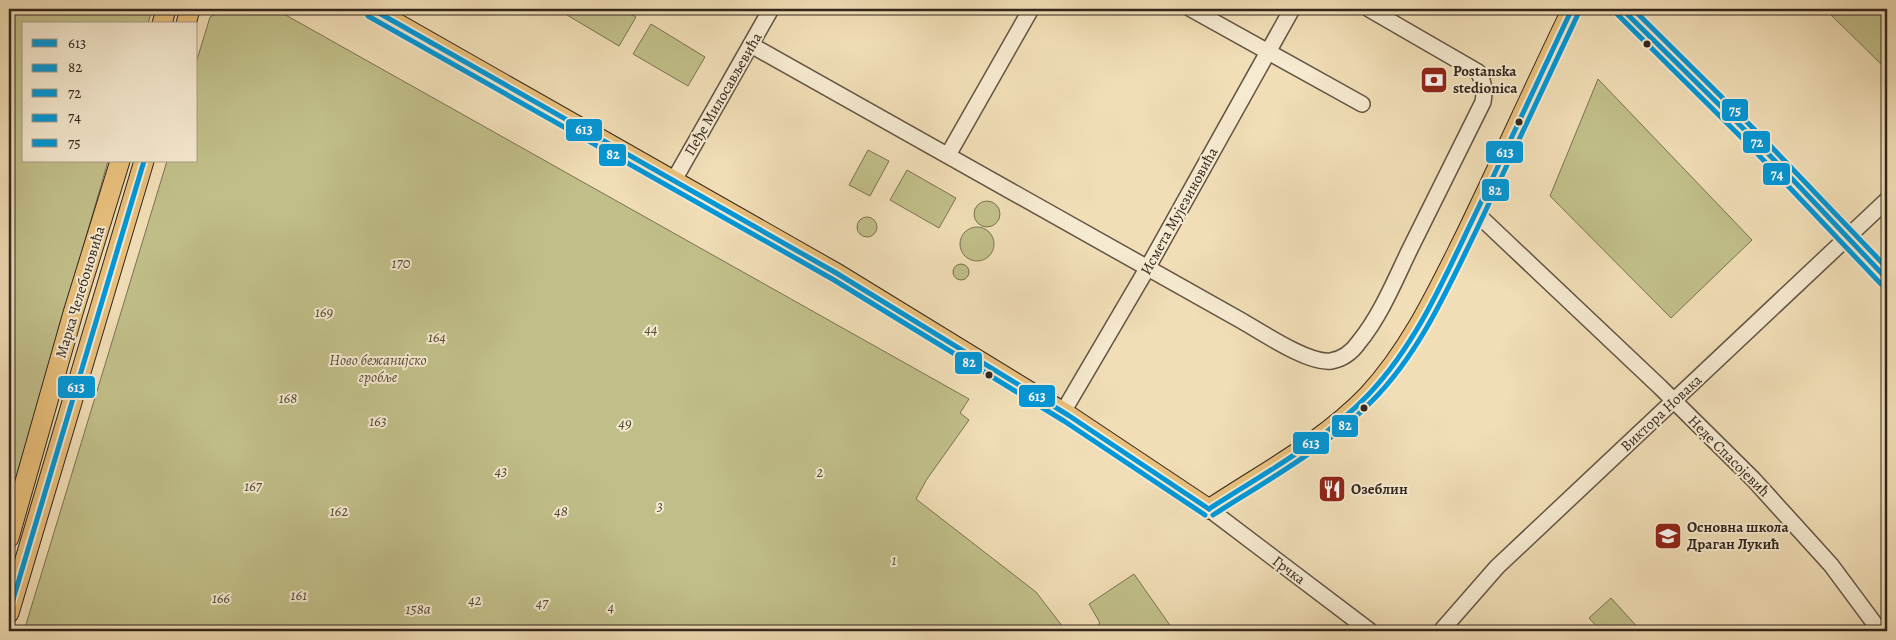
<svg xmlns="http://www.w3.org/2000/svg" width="1896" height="640" viewBox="0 0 1896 640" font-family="Alegreya,serif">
<rect width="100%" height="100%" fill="#f1deb6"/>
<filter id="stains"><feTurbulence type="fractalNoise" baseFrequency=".004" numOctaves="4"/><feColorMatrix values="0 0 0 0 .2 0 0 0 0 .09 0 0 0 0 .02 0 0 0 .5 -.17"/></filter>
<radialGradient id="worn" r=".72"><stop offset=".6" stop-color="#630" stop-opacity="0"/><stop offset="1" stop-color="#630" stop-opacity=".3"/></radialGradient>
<!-- green -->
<g fill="#c1bf89" stroke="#7a7253">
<path d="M9,9H152L148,24H24V161H108L9,504Z"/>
<path d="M224,9H275L969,399L960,413L969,420L927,479L916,499L1036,592L1066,631H24L167,161H196V63L210,17Z"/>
<path d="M570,9H622L636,17L619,46L567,15Z"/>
<path d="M1825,9H1887V70Z"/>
<path d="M651,24L705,57L688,86L633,54Z"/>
<path d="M1598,79L1752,240L1671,318L1550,196Z"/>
<path d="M868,150L889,161L870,196L849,185Z"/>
<path d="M907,170L956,198L939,228L890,200Z"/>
<circle cx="987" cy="214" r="13"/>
<circle cx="867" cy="227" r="10"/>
<circle cx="977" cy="244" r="17"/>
<circle cx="961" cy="272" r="8"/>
<path d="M1134,574L1174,631H1090L1100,623L1089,604Z"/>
<path d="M1611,598L1641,631H1601L1589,618Z"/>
</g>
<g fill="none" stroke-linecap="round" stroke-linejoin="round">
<!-- minor casing -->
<g stroke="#625443" stroke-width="18">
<g id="minor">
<path d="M1191,9L1362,104"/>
<path d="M751,45L1242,321C1263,333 1309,364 1331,361C1343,359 1352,352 1359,342C1381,315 1395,280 1410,249C1435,199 1459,150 1483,102C1485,91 1484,81 1478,72L1369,9"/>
<path d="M948,155L1031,9"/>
<path d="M674,180L771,9"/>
<path d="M1476,213L1660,387L1753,479L1831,565L1880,631"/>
<path d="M1063,412L1148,267L1292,9"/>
<path d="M1209,509L1370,631"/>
<path d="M1441,631L1497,567L1887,200"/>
</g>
</g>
<!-- major casing -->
<g stroke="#32261d" stroke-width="21">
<g id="major">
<path d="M372,9L838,274L1068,415L1209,509C1263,473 1323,442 1368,395C1410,350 1437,292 1464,238C1501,162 1535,85 1572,9"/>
<path d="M1622,9C1713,96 1802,186 1887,279"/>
<path d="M162,24L166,9"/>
<path d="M186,24L190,9"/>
<path d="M9,538L73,313L120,161"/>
<path d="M9,613L144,161"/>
</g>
</g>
<!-- minor -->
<use href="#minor" stroke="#f6ead0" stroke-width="15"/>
<!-- major -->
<use href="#major" stroke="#e8bf7b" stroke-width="19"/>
<!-- bus-1 casing -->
<g stroke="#f6ead0" stroke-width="9">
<g id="bus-1">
<path d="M372,9L838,274L1068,415L1209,509"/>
<path d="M1209,509C1263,474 1323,442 1368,395C1413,348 1441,286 1469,227C1504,155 1537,82 1572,9"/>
<path d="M9,613L144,161"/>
</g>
</g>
<!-- bus-2 casing -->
<g stroke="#f6ead0" stroke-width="9">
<g id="bus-2">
<path d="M368,16L834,280L1064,421L1205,515"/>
<path d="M1213,515C1268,480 1326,448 1372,401C1419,354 1447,290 1476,231C1511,158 1544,85 1579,12"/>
</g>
</g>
<!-- bus-3 casing -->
<g stroke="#f6ead0" stroke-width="9">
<path id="bus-3" d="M1622,9L1757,142L1887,279"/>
</g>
<!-- bus-4 casing -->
<g stroke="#f6ead0" stroke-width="9">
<path id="bus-4" d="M1617,14L1751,147L1881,284"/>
</g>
<!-- bus-5 casing -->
<g stroke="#f6ead0" stroke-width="9">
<path id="bus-5" d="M1633,9L1762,137L1887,268"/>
</g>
<!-- bus-1 -->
<use href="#bus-1" stroke="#0098da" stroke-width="5"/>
<!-- bus-2 -->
<use href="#bus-2" stroke="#0098da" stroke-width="5"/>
<!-- bus-3 -->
<use href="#bus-3" stroke="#0098da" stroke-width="5"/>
<!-- bus-4 -->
<use href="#bus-4" stroke="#0098da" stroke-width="5"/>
<!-- bus-5 -->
<use href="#bus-5" stroke="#0098da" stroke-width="5"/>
</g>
<!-- icons -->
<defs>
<g id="bank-square" transform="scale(1.4375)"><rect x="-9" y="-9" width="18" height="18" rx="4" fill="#8f2418" stroke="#f6ead0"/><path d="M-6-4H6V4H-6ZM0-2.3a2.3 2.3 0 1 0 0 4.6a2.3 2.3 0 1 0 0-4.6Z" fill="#fff"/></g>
<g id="restaurant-square" transform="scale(1.4375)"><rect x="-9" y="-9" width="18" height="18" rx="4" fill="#8f2418" stroke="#f6ead0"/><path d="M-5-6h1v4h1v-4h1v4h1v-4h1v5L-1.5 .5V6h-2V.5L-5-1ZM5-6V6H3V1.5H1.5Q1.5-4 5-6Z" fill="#fff"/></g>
<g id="school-square" transform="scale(1.4375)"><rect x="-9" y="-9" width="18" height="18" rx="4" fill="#8f2418" stroke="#f6ead0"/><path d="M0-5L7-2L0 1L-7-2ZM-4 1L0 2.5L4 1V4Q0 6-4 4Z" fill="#fff"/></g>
</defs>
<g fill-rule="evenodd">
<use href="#bank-square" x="1434" y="80"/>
<use href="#restaurant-square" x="1332" y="489"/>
<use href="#school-square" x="1668" y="536"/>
</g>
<!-- markers -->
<g fill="#32261d" stroke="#f6ead0" stroke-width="2">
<circle cx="1647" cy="44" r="4.5"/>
<circle cx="1519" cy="122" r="4.5"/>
<circle cx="989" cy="375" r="4.5"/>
<circle cx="1364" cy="408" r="4.5"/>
</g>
<g text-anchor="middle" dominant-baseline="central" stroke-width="4" stroke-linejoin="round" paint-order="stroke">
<!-- poi labels -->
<g font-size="15" font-weight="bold" fill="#32261d" stroke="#f6ead0" text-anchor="start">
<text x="1453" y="71">Postanska<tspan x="1453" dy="17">stedionica</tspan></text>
<text x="1351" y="489">Озеблин</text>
<text x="1687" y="527">Основна школа<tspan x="1687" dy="17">Драган Лукић</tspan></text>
</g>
<!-- street labels -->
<g font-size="15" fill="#32261d" stroke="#f6ead0">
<text transform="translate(723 94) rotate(-60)">Пеђе Милосављевића</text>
<text transform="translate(1179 211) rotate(-61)">Исмета Мујезиновића</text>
<text transform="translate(80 292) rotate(-73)">Марка Челебоновића</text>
<text transform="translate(1661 413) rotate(-43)">Виктора Новака</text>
<text transform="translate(1729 456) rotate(45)">Неде Спасојевић</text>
<text transform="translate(1289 570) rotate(37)">Грчка</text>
</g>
<!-- park labels -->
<g font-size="15" font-style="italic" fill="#564c38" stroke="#f6ead0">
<text x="401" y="263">170</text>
<text x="324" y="312">169</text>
<text x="651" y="329">44</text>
<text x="437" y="337">164</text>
<text x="378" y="360">Ново бежанијско<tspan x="378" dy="17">гробље</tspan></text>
<text x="288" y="398">168</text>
<text x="378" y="421">163</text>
<text x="625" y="423">49</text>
<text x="501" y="471">43</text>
<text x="820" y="472">2</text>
<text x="253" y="486">167</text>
<text x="660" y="506">3</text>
<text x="339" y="511">162</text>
<text x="561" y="511">48</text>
<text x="894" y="560">1</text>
<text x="299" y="595">161</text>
<text x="221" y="598">166</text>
<text x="475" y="600">42</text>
<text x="542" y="603">47</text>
<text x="611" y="607">4</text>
<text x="418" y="609">158a</text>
</g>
</g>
<g stroke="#f6ead0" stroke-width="2">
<rect x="1721" y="98" width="28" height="24" rx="5" fill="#0098da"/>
<rect x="565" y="118" width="38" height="24" rx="5" fill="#0098da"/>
<rect x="1742" y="130" width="29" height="24" rx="5" fill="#0098da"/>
<rect x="1485" y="140" width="39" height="24" rx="5" fill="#0098da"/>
<rect x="598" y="143" width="29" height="24" rx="5" fill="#0098da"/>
<rect x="1762" y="162" width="29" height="24" rx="5" fill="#0098da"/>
<rect x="1481" y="178" width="29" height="24" rx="5" fill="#0098da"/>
<rect x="954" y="351" width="29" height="24" rx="5" fill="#0098da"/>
<rect x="57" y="375" width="39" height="24" rx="5" fill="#0098da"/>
<rect x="1018" y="384" width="38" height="24" rx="5" fill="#0098da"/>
<rect x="1331" y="414" width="28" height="24" rx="5" fill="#0098da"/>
<rect x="1292" y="431" width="38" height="24" rx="5" fill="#0098da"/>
</g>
<g font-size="14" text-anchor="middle" font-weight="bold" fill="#fff">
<text x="1735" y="115">75</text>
<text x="584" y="134">613</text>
<text x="1757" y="147">72</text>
<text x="1505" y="157">613</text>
<text x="613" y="159">82</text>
<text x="1777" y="179">74</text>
<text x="1495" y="195">82</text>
<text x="969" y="367">82</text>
<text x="76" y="392">613</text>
<text x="1037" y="401">613</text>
<text x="1345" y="430">82</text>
<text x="1311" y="448">613</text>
</g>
<!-- margin -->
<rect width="1896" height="640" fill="none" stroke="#f1deb6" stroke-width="30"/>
<rect x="10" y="10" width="1876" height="620" fill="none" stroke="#32261d" stroke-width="2.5"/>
<rect x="15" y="15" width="1866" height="610" fill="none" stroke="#32261d"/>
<!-- legend -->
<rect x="22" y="22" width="175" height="140" fill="#f6ead0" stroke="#a89c88"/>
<rect x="32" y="39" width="25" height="8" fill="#0098da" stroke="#a89c88"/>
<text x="68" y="48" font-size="15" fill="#32261d">613</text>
<rect x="32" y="64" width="25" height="8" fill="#0098da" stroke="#a89c88"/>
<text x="68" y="72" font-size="15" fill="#32261d">82</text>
<rect x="32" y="89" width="25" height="8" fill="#0098da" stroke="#a89c88"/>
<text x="68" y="98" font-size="15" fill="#32261d">72</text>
<rect x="32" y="114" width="25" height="8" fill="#0098da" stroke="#a89c88"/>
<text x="68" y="122" font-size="15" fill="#32261d">74</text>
<rect x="32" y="139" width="25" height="8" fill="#0098da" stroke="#a89c88"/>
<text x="68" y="148" font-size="15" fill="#32261d">75</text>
<rect width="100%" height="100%" filter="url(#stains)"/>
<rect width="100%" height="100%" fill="url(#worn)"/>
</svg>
